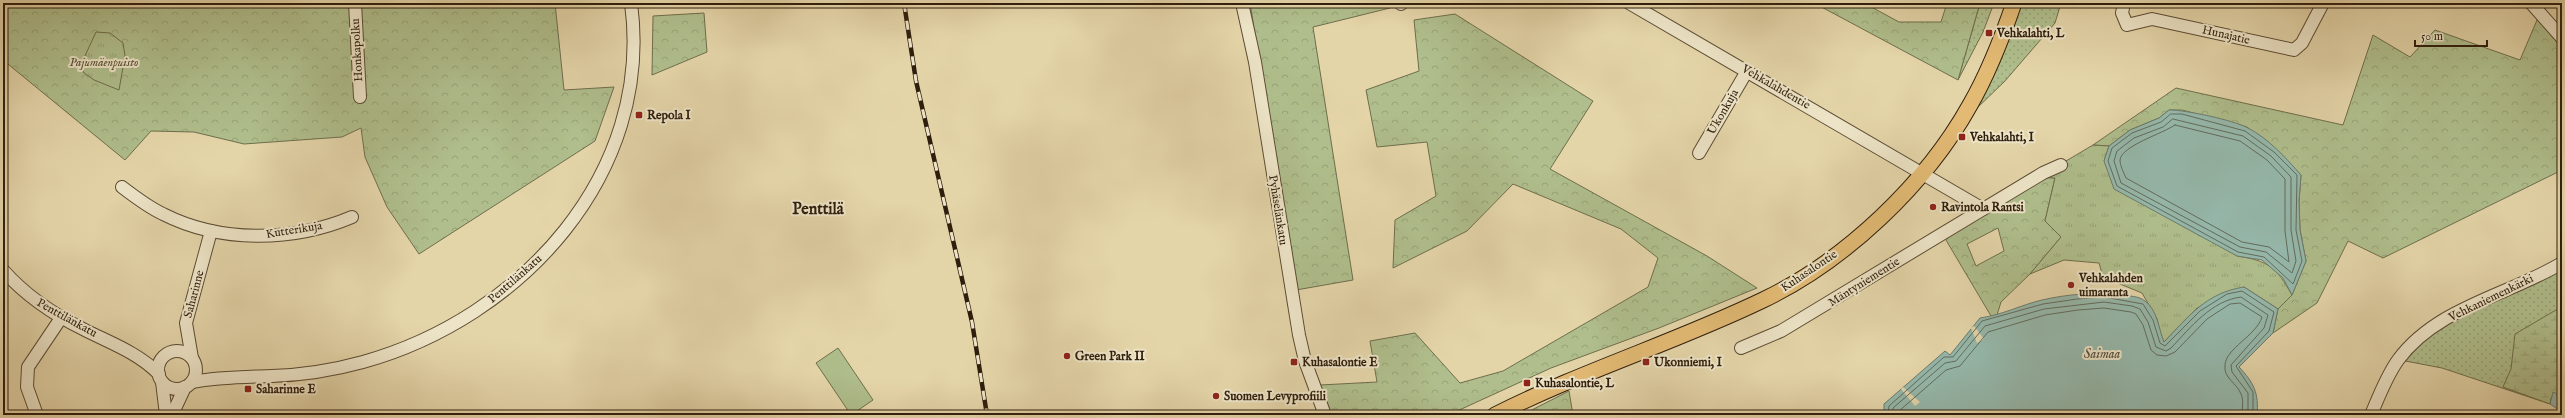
<svg xmlns="http://www.w3.org/2000/svg" width="2565" height="418" viewBox="0 0 2565 418" font-family="'IM FELL English',serif">
<defs>
<pattern id="grass-dots" width="8" height="8" patternUnits="userSpaceOnUse"><rect width="8" height="8" fill="#afbe8c"/><path d="M2 2h.1M6 6h.1" fill="none" stroke="#97a378" stroke-width="1.8" stroke-linecap="round"/></pattern>
<pattern id="forest-crowns" width="20" height="18" patternUnits="userSpaceOnUse"><rect width="20" height="18" fill="#afbe8c"/><path d="M2 6a3 3 0 1 1 6 0M12 15a3 3 0 1 1 6 0" fill="none" stroke="#97a378"/></pattern>
<pattern id="wetland-marsh" width="20" height="14" patternUnits="userSpaceOnUse"><rect width="20" height="14" fill="#afbe8c"/><path d="M1 5h8M5 5V1M11 12h8M15 12V8" fill="none" stroke="#97a378"/></pattern>
<pattern id="park-tufts" width="24" height="20" patternUnits="userSpaceOnUse"><rect width="24" height="20" fill="#afbe8c"/><path d="M3 7l-1-3M5 7V3M7 7l1-3M15 17l-1-3M17 17v-4M19 17l1-3" fill="none" stroke="#97a378"/></pattern>
</defs>
<rect width="100%" height="100%" fill="#e4d5a9"/>
<filter id="stains"><feTurbulence type="fractalNoise" baseFrequency=".005" numOctaves="4"/><feColorMatrix values="0 0 0 0 .2 0 0 0 0 .09 0 0 0 0 .02 0 0 0 .5 -.17"/></filter>
<radialGradient id="worn" r=".72"><stop offset=".6" stop-color="#630" stop-opacity="0"/><stop offset="1" stop-color="#630" stop-opacity=".3"/></radialGradient>
<!-- grass -->
<g fill="url(#grass-dots)" stroke="#6f6e4c">
<path d="M1980,3H1994L1983,32L1958,80Z"/>
<path d="M2021,3H2061L2055,23L2005,81L1975,110L2000,62Z"/>
<path d="M2562,264V377L2551,398L2550,404L2442,368L2400,360L2436,327Z"/>
</g>
<!-- forest -->
<g fill="url(#forest-crowns)" stroke="#6f6e4c" fill-rule="evenodd">
<path d="M3,3H555L564,90L614,87L595,141L419,254L387,207L365,157L361,128L342,137L244,144L194,132L151,131L125,160L3,60Z"/>
<path d="M1250,3H1389L1390,8L1313,27L1353,280L1296,290Z"/>
<path d="M1814,3H1864L1899,22H1941L1947,3H1980L1958,80Z"/>
<path d="M704,13L707,52L652,75L653,16Z"/>
<path d="M2540,13L2562,36V170L2383,258L2348,241L2317,303L2273,333L2278,309L2292,295L2306,261L2300,230L2299,201L2301,175L2247,127L2182,110H2169L2159,118L2130,130L2109,146L2093,145L2176,88L2343,125L2373,35L2410,57L2435,30L2520,60Z"/>
<path d="M1455,14L1593,101L1550,169L1707,256L1757,288L1659,328L1551,368L1455,412L1442,415H1332L1320,385L1377,382L1370,341L1415,333L1460,383L1503,371L1648,287L1658,258L1621,229L1513,184L1467,231L1393,268L1395,220L1436,196L1427,142L1377,147L1366,90L1419,71L1414,20Z"/>
<path d="M2039,177L2055,178L2045,221L2061,237L2030,274L2001,302L1997,315L1991,316L1943,235ZM1998,228L2004,251L1976,266L1967,244Z"/>
<path d="M1569,391L1573,415H1522Z"/>
</g>
<!-- wetland -->
<path fill="url(#wetland-marsh)" stroke="#6f6e4c" d="M2556,310L2562,314V397L2551,398L2550,404L2503,387L2511,369L2515,334Z"/>
<!-- park -->
<g fill="url(#park-tufts)" stroke="#6f6e4c">
<path d="M96,32L110,33L123,43L125,56L119,90L94,80L83,72L84,58Z"/>
<path d="M2093,145L2109,146L2104,161L2237,256C2269,261 2276,267 2292,295L2278,309L2244,287L2197,308L2163,343L2157,319L2142,293L2103,277L2099,263L2064,260L2030,274L2061,237L2045,221L2055,178L2039,177Z"/>
</g>
<!-- garden -->
<path fill="#afbe8c" stroke="#6f6e4c" d="M838,348L873,400L851,415L816,363Z"/>
<!-- water -->
<g fill="#95b8ab" stroke="#6c7a6c">
<path d="M2169,110C2186,110 2233,120 2248,128C2269,139 2285,157 2301,175L2299,201L2300,230L2306,261L2292,295L2283,278L2262,260L2237,256L2114,189L2104,161L2109,146L2130,130L2159,118Z"/>
<path d="M2244,287L2278,309L2273,333L2239,367C2254,383 2259,393 2257,415H1884V404L1945,351L1950,355L1980,318C2002,315 2021,305 2042,300C2068,294 2095,292 2121,295C2129,296 2139,296 2145,301C2157,309 2159,330 2164,342C2189,316 2206,293 2244,287Z"/>
<path d="M2553,392L2562,396V412L2550,404Z"/>
</g>
<!-- pier -->
<g fill="#e4d5a9">
<path d="M1974,326L1984,339L1977,343L1971,328Z"/>
<path d="M1903,387L1920,402L1915,406L1901,389Z"/>
</g>
<g fill="none" stroke-linecap="round" stroke-linejoin="round">
<!-- shore -->
<g stroke="#626b5c" stroke-width="1">
<path d="M2171,114H2182L2245,131L2274,152L2297,175L2296,230L2302,261L2293,284L2264,257L2238,252L2117,186L2108,161L2112,148L2132,133L2161,122Z"/>
<path d="M2173,119L2243,136L2271,156L2291,177V230L2296,261L2292,273L2266,252L2240,247L2121,183L2114,161L2117,151L2134,138L2163,127Z"/>
<path d="M2175,125L2240,141L2267,160L2285,179V231L2289,262L2269,247L2242,242L2126,178C2124,173 2120,166 2120,160C2121,146 2164,133 2175,125Z"/>
<path d="M1888,415L1889,406L1944,357H1953L1982,321L2043,304L2077,299L2104,297L2143,304L2153,320L2160,343L2165,346L2200,311L2227,294L2242,291L2274,312L2269,331L2236,366L2253,392V415"/>
<path d="M1893,415V408L1945,363L1956,361L1985,326L2044,309L2104,302L2132,306L2140,309L2148,322L2156,347L2166,351L2171,348C2191,327 2211,301 2241,297L2268,315L2264,328L2231,365L2232,372L2248,393V415"/>
<path d="M1899,415V411L1946,370L1960,366L1988,332L2045,315L2078,310L2104,308L2131,312L2136,314L2143,325L2151,350L2157,355L2166,356L2175,352L2207,319L2230,304L2240,303L2262,317C2256,336 2226,348 2225,365C2223,378 2237,383 2241,394C2244,400 2242,408 2242,415"/>
</g>
<!-- minor casing -->
<g stroke="#5c4c34" stroke-width="14">
<g id="minor">
<path d="M355,3L360,97"/>
<path d="M1242,3L1255,62L1299,335L1305,361L1325,415"/>
<path d="M1401,3V4"/>
<path d="M1629,3L1983,209"/>
<path d="M2124,3L2122,13L2127,25L2152,19L2294,50L2302,43L2323,3"/>
<path d="M2531,3L2562,38"/>
<path d="M1699,153L1747,71"/>
<path d="M122,187C135,197 148,207 163,214C220,243 293,242 352,217"/>
<path d="M3,270C25,295 53,314 83,329C110,343 137,352 159,374"/>
<path d="M1741,348L1781,331L2043,173L2061,165"/>
<circle cx="177" cy="370" r="19"/>
<path d="M192,358L186,323L211,231"/>
<path d="M162,382L166,415"/>
<path d="M192,382C219,377 245,377 272,376C302,375 334,370 363,362C521,318 654,174 631,3"/>
<path d="M37,415L27,387L28,367L61,318"/>
<path d="M172,415L185,387"/>
<path d="M2371,415C2379,396 2386,377 2398,360C2437,307 2509,295 2562,263"/>
</g>
</g>
<!-- major casing -->
<g stroke="#2f1e0d" stroke-width="17">
<path id="major" d="M1495,415C1582,371 1676,342 1763,300C1845,261 1926,184 1970,105C1989,72 2002,38 2014,3"/>
</g>
<!-- minor -->
<use href="#minor" stroke="#ede4c7" stroke-width="12"/>
<!-- major -->
<use href="#major" stroke="#e2ba74" stroke-width="15"/>
<!-- rail casing -->
<g stroke="#2f1e0d" stroke-width="4.5">
<path id="rail" d="M904,3L916,81L972,322L987,415"/>
</g>
<!-- rail -->
<use href="#rail" stroke="#ede4c7" stroke-width="3" stroke-dasharray="9" stroke-linecap="butt"/>
</g>
<!-- markers -->
<g fill="#8f2418" stroke="#ede4c7" stroke-width="1.5">
<rect x="1985" y="29" width="8" height="8" rx="2"/>
<rect x="635" y="111" width="8" height="8" rx="2"/>
<rect x="1958" y="133" width="8" height="8" rx="2"/>
<circle cx="1933" cy="207" r="4"/>
<circle cx="2071" cy="285" r="4"/>
<circle cx="1067" cy="356" r="4"/>
<rect x="1290" y="358" width="8" height="8" rx="2"/>
<rect x="1642" y="358" width="8" height="8" rx="2"/>
<rect x="1523" y="379" width="8" height="8" rx="2"/>
<rect x="244" y="385" width="8" height="8" rx="2"/>
<circle cx="1216" cy="396" r="4"/>
</g>
<g text-anchor="middle" dominant-baseline="central" stroke-width="4" stroke-linejoin="round" paint-order="stroke">
<!-- poi labels -->
<g font-size="12" font-weight="bold" fill="#2f1e0d" stroke="#ede4c7" text-anchor="start">
<text x="1997" y="33">Vehkalahti, L</text>
<text x="647" y="115">Repola I</text>
<text x="1970" y="137">Vehkalahti, I</text>
<text x="1941" y="207">Ravintola Rantsi</text>
<text x="2079" y="278">Vehkalahden<tspan x="2079" dy="14">uimaranta</tspan></text>
<text x="1075" y="356">Green Park II</text>
<text x="1302" y="362">Kuhasalontie E</text>
<text x="1654" y="362">Ukonniemi, I</text>
<text x="1535" y="383">Kuhasalontie, L</text>
<text x="256" y="389">Saharinne E</text>
<text x="1224" y="396">Suomen Levyprofiili</text>
</g>
<!-- street labels -->
<g font-size="12" fill="#2f1e0d" stroke="#ede4c7">
<text transform="translate(2226 35) rotate(13)">Hunajatie</text>
<text transform="translate(357 50) rotate(-93)">Honkapolku</text>
<text transform="translate(1776 87) rotate(30)">Vehkalahdentie</text>
<text transform="translate(1723 112) rotate(-60)">Ukonkuja</text>
<text transform="translate(1278 210) rotate(81)">Pyhäselänkatu</text>
<text transform="translate(294 230) rotate(-9)">Kutterikuja</text>
<text transform="translate(1809 271) rotate(-34)">Kuhasalontie</text>
<text transform="translate(515 279) rotate(-41)">Penttilänkatu</text>
<text transform="translate(1864 282) rotate(-32)">Mäntyniementie</text>
<text transform="translate(194 294) rotate(-75)">Saharinne</text>
<text transform="translate(2491 298) rotate(-26)">Vehkaniemenkärki</text>
<text transform="translate(67 318) rotate(29)">Penttilänkatu</text>
</g>
<!-- park labels -->
<g font-size="12" font-style="italic" fill="#554e33" stroke="#ede4c7">
<text x="104" y="62">Pajumäenpuisto</text>
</g>
<!-- water labels -->
<g font-size="13" font-style="italic" fill="#4e4c3c" stroke="#ede4c7">
<text x="2102" y="354">Saimaa</text>
</g>
<!-- district labels -->
<g font-size="16" font-weight="bold" fill="#2f1e0d" stroke="#ede4c7">
<text x="818" y="210">Penttilä</text>
</g>
</g>
<!-- margin -->
<rect width="2565" height="418" fill="none" stroke="#e4d5a9" stroke-width="16"/>
<rect x="4" y="4" width="2557" height="410" fill="none" stroke="#2f1e0d" stroke-width="2"/>
<rect x="8" y="8" width="2549" height="402" fill="none" stroke="#2f1e0d"/>
<!-- scale -->
<path d="M2415 40v6h72v-6" fill="none" stroke="#2f1e0d" stroke-width="2"/>
<text x="2421" y="40" font-size="12" fill="#2f1e0d" stroke="#ede4c7" stroke-width="3" paint-order="stroke">50 m</text>
<rect width="100%" height="100%" filter="url(#stains)"/>
<rect width="100%" height="100%" fill="url(#worn)"/>
</svg>
